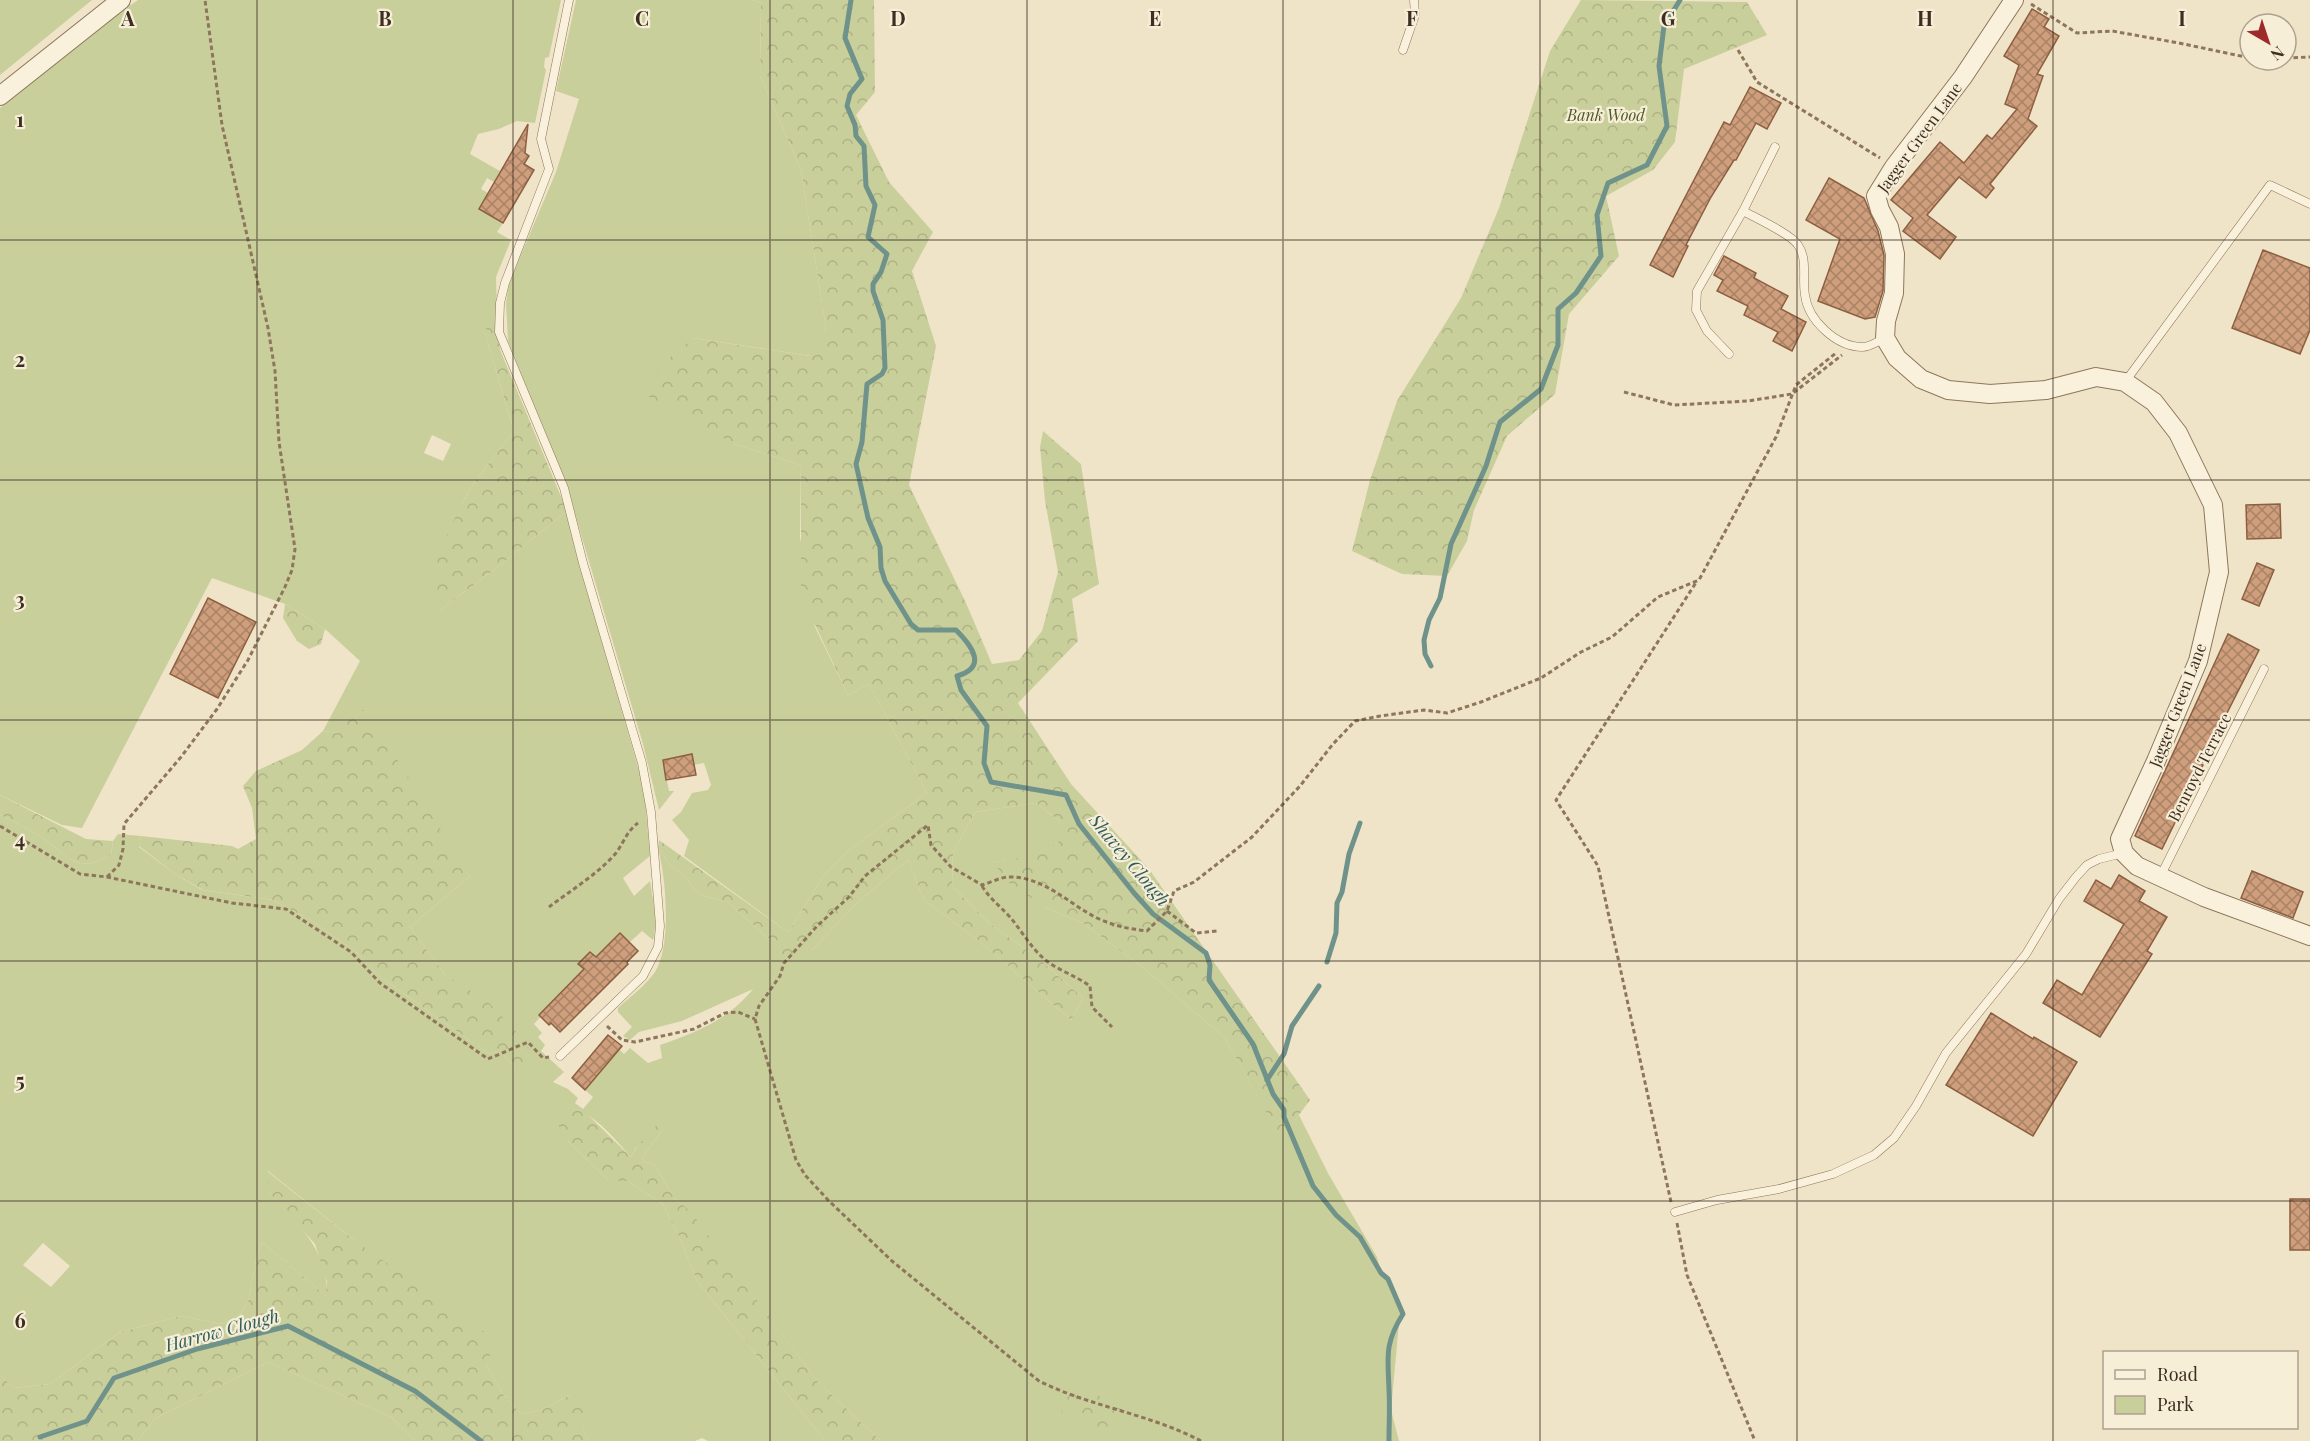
<svg xmlns="http://www.w3.org/2000/svg" width="2310" height="1441" viewBox="0 0 2310 1441" font-family="'Playfair Display',serif">
<defs>
<pattern id="forest-crowns" width="20" height="18" patternUnits="userSpaceOnUse" patternTransform="scale(1.5)"><rect width="20" height="18" fill="#c9cf9b"/><path d="M2 6a3 3 0 1 1 6 0M12 15a3 3 0 1 1 6 0" fill="none" stroke="#aeb285"/></pattern>
<pattern id="building-cross-hatch" width="8" height="8" patternUnits="userSpaceOnUse" patternTransform="scale(1.5)"><rect width="8" height="8" fill="#cf9f7d"/><path d="M0 0l8 8M0 8l8-8" fill="none" stroke="#a98266"/></pattern>
</defs>
<rect width="100%" height="100%" fill="#f0e4c8"/>
<!-- green -->
<g fill="#c9cf9b" fill-rule="evenodd">
<path d="M0,0H92L0,75Z"/>
<path d="M138,0H561L549,57L545,58L544,67L546,70L535,123L517,121L499,129L478,134L470,154L500,171L494,182L487,178L481,189L488,193L479,209L503,223L497,232L511,240L496,277L497,315L485,333L514,431L476,480L462,503L439,611L499,566L567,511L575,549L644,788L650,856L623,878L634,896L650,881C653,901 658,921 653,940L642,931L630,942L620,933L596,957L590,952L578,964L584,969L534,1024L542,1033L538,1037L545,1045L541,1051L564,1072L553,1082L568,1089L578,1098L575,1103L583,1109L593,1097L585,1090L619,1049L624,1054L630,1048L648,1063L662,1058L660,1045C697,1032 728,1020 753,989L682,1021L639,1032L630,1040L623,1036L632,1027L618,1012V1008C630,997 646,985 655,972C672,945 666,878 658,848L672,867L683,875L700,895L728,902L768,938L811,951L857,903L908,860L924,900L979,941L1071,1020L1083,998L1038,958L990,924L952,886L953,853L975,812L1036,803L1058,820L1070,833C1044,857 1027,857 994,862L1045,907L1084,924L1140,965L1225,1038L1281,1138L1299,1115L1329,1175L1377,1257L1381,1273L1388,1279L1403,1314L1399,1323L1391,1410L1399,1441H881L818,1382L691,1213L674,1198L655,1165L643,1161L642,1158L663,1129L636,1148L631,1157C614,1138 597,1116 572,1108L568,1141L609,1181H628L663,1204L682,1243L697,1281L825,1441H708L702,1438L695,1441H588L570,1395L541,1410L521,1414L504,1396L486,1365L354,1240L268,1171V1191C298,1225 328,1248 327,1297L262,1242L257,1255L248,1302L239,1316L221,1324L181,1316L120,1332L50,1384L14,1388L0,1375V815C14,822 29,829 42,837C68,856 77,875 111,855L113,841L118,834L141,836L139,847L175,874L202,890L273,900L312,921L357,953L379,976L489,1054L500,1050L516,1069L460,986L446,976L410,927L470,876L339,733L323,731L360,661L325,629L285,604L212,578L82,828L62,825L0,795V108L103,24ZM432,435L451,444L443,461L424,453ZM43,1243L70,1266L51,1287L23,1265Z"/>
<path d="M576,0H753L761,3L760,76L801,170L826,328L811,356L693,338L734,444L801,465L800,537L815,627L848,695L869,684L927,793L848,851L824,875L788,932L684,856L689,840L672,820L681,812L692,793L708,790L711,785L704,763L694,765L692,755L663,760L669,791H674L659,810L643,744L570,497L508,341L506,303L509,283L556,172L579,99L556,91Z"/>
<path d="M268,1362L391,1417L416,1441H137L156,1418Z"/>
</g>
<!-- forest -->
<g fill="url(#forest-crowns)">
<path d="M753,0H874L875,92L856,115L889,182L933,232L912,271L936,346L909,485L966,603L992,664L1019,660L1042,631L1058,572L1045,501L1040,447L1043,431L1081,464L1099,584L1072,599L1078,641L1018,703L1071,784L1149,869L1310,1100L1281,1139L1225,1038L1140,965L1084,924L1045,907L1009,883L993,862C1025,857 1045,856 1069,833L1058,820L1036,803L975,812L953,853L952,886L990,924L1038,958L1083,998L1071,1020L979,941L924,900L908,860L857,903L811,951L785,968L772,961L781,942L768,938L728,902L700,895L683,875L672,867L658,848L659,840L788,932L824,875L848,851L927,793L869,684L848,695L801,595V465L734,444L646,395L662,364L693,338L810,356L826,328L801,170L760,76L761,3Z"/>
<path d="M1581,0L1747,2L1767,35L1684,69L1675,142L1653,170L1606,196L1619,256L1569,314L1555,394L1507,436L1474,510L1467,541L1447,576L1402,574L1352,551L1370,480L1397,401L1461,298L1499,208L1550,51Z"/>
<path d="M491,312L497,315L496,333L501,352L567,511L499,566L439,611L432,568L435,560L462,503L476,480L514,431L485,333Z"/>
<path d="M285,604L325,629L321,644L309,649L297,641L283,618Z"/>
<path d="M358,707L368,713L470,876L410,927L446,976L486,1000L514,1029L535,1057L529,1068L516,1069L500,1050L489,1054L379,976L357,953L312,921L273,900L203,890L175,874L139,846L141,836L232,846L238,849L256,839L252,808L243,786L256,771L302,750L323,731L339,733Z"/>
<path d="M0,795L86,839L113,841L111,855C77,875 68,856 42,837C29,829 14,822 0,815Z"/>
<path d="M572,1108L586,1113L631,1157C640,1141 653,1126 668,1116L663,1129L642,1158L643,1161L655,1165L674,1198L691,1212L818,1382L881,1441H825L697,1281L682,1243L663,1204L628,1181H609L568,1141L557,1123L561,1114Z"/>
<path d="M267,1171L354,1240L496,1340L486,1365L504,1396L521,1414L541,1410L570,1395L593,1411L583,1428L588,1441H416L391,1417L268,1362L156,1418L137,1441H0V1375L14,1388L50,1384L120,1332L181,1316L221,1324L239,1316L248,1302L257,1255L262,1242L326,1296L327,1282L315,1244L268,1191Z"/>
<path d="M1076,1389L1089,1391L1124,1408L1123,1429L1106,1434L1064,1417L1059,1403Z"/>
</g>
<g fill="none" stroke-linecap="round" stroke-linejoin="round">
<!-- stream -->
<g stroke="#6f938a" stroke-width="5">
<path d="M851,0L845,38L862,79L850,94L847,106L855,125L856,136L864,146L866,186L875,205L868,237L887,254L881,272L873,284V291L883,320L885,368L882,374L867,384L862,442L856,464L868,518L880,547L881,568L885,581L911,624L918,630H956C972,646 988,667 957,676L961,690L987,726L984,763L991,782L1066,795L1079,824L1134,893L1153,914L1206,953L1210,965L1209,980L1253,1044L1273,1094L1284,1110V1117L1313,1186L1336,1215L1360,1237L1381,1273L1388,1279L1403,1314C1384,1344 1388,1357 1389,1390C1390,1407 1389,1424 1389,1441"/>
<path d="M1431,666L1425,654L1424,640L1429,620L1440,598L1451,544L1486,466L1500,422L1541,389L1558,345V309L1576,293L1601,256L1597,215L1608,183L1647,165L1667,126L1659,66L1664,26L1680,0"/>
<path d="M1327,962L1336,933L1337,903L1342,892L1349,854L1360,823"/>
<path d="M1267,1080L1284,1054L1292,1026L1319,986"/>
<path d="M40,1437L87,1421L114,1378L197,1349L288,1326L415,1391L481,1441"/>
</g>
</g>
<!-- building -->
<g fill="url(#building-cross-hatch)" stroke="#8d5f41" stroke-width="1.5">
<path d="M2032,9L2049,19L2044,27L2059,36L2037,74L2043,76L2028,119L2037,126L1990,184L1994,188L1986,198L1959,177L1927,215L1956,237L1940,259L1903,231L1913,218L1891,200L1940,142L1964,163L1987,135L1992,139L2017,109L2005,104L2019,65L2004,56Z"/>
<path d="M1750,87L1781,103L1767,129L1756,123L1736,160H1734L1711,197L1686,245L1688,246L1673,277L1650,265L1724,122L1730,125Z"/>
<path d="M528,124L525,153L529,156L524,164L534,170L503,223L479,209Z"/>
<path d="M1829,178L1864,198L1878,231L1884,255L1883,291L1875,317L1865,319L1818,301L1840,239L1806,220Z"/>
<path d="M2263,250L2310,268V330L2300,354L2232,328Z"/>
<path d="M1724,256L1756,273L1754,278L1788,296L1781,309L1806,322L1792,351L1773,341L1778,332L1744,315L1748,306L1717,291L1723,280L1714,275Z"/>
<path d="M2280,504L2281,538L2247,539L2246,505Z"/>
<path d="M2257,563L2274,570L2259,606L2242,599Z"/>
<path d="M208,598L256,622L218,698L170,674Z"/>
<path d="M2228,634L2259,650L2201,764L2203,765L2162,849L2135,836Z"/>
<path d="M692,754L696,775L666,780L663,760Z"/>
<path d="M2252,871L2303,892L2293,918L2241,898Z"/>
<path d="M2119,875L2145,891L2139,901L2167,917L2147,951L2152,954L2100,1037L2043,1003L2057,980L2082,995L2124,924L2084,901L2096,880L2111,889Z"/>
<path d="M620,933L638,951L627,962L628,964L560,1032L551,1023L549,1025L539,1015L584,969L578,964L590,952L596,957Z"/>
<path d="M1991,1013L2033,1039L2034,1037L2077,1062L2033,1136L1946,1085Z"/>
<path d="M608,1035L622,1046L585,1090L572,1078Z"/>
<rect x="2290" y="1199" width="20" height="51"/>
</g>
<g fill="none" stroke-linecap="round" stroke-linejoin="round">
<!-- service casing -->
<g stroke="#8d765c" stroke-width="9">
<g id="service">
<path d="M1403,50L1415,15L1414,0"/>
<path d="M1743,211C1756,218 1791,234 1798,245C1808,259 1802,279 1805,295C1808,320 1836,347 1863,347C1869,347 1878,341 1884,339"/>
<path d="M1729,354L1707,331L1696,310L1697,291L1743,211L1775,147"/>
<path d="M2125,382L2270,185L2310,204"/>
<path d="M2160,877L2264,669"/>
<path d="M560,1056L643,976L658,947L660,926L651,812L642,763L583,563L564,488L499,332L500,303L505,283L549,169L541,139L569,0"/>
<path d="M1675,1212L1717,1200L1779,1189L1833,1174L1874,1155L1894,1138L1916,1106L1946,1053L2026,954L2059,899L2076,877L2087,865L2099,859L2123,853"/>
</g>
</g>
<!-- tertiary casing -->
<g stroke="#8d765c" stroke-width="20">
<g id="tertiary">
<path d="M2014,0L1963,77L1894,167L1876,196L1880,210L1889,227L1895,254L1894,293L1886,321L1885,338L1897,358L1921,379L1948,390L1990,394L2046,390L2096,377L2125,382L2154,402L2178,433L2213,505L2219,572L2198,661L2156,761L2120,839L2124,853L2137,866L2204,897L2310,936"/>
<path d="M0,96L121,0"/>
</g>
</g>
<!-- path -->
<g stroke="#8d765c" stroke-width="3" stroke-dasharray="4.5 3" stroke-linecap="butt">
<path d="M2031,4L2077,33L2112,31L2179,43L2250,58"/>
<path d="M1738,50L1757,82L1880,158"/>
<path d="M2286,58L2310,57"/>
<path d="M1624,392L1674,405L1748,401L1792,394L1842,355"/>
<path d="M0,826L80,874L107,877L232,903L286,909L351,952L380,983L488,1059L528,1042L543,1058L549,1057"/>
<path d="M107,877L119,865L123,849L124,824L181,757L217,709L248,660L285,587L292,570L295,549L279,442L275,371L268,328L222,125L205,0"/>
<path d="M982,886C990,899 1000,906 1010,917C1021,930 1030,946 1042,957C1056,970 1075,975 1090,986L1092,1007L1112,1027"/>
<path d="M549,907C570,891 599,873 616,853C624,842 627,831 638,823"/>
<path d="M1167,911L1196,933L1217,931"/>
<path d="M607,1026L622,1040L635,1042L694,1029L725,1013L738,1012L755,1019"/>
<path d="M1671,1202L1598,866L1556,800L1697,581"/>
<path d="M1677,1223L1687,1275L1755,1441"/>
<path d="M1201,1441C1150,1414 1091,1407 1039,1381L892,1261L828,1200L805,1175L796,1160L755,1019L759,1006L780,976L784,963L817,926L849,897L865,876L928,825L931,845L951,867L982,885C990,883 1000,877 1009,877C1043,876 1069,904 1097,918C1114,926 1129,929 1147,931L1167,911L1174,891L1194,882L1252,837L1300,786L1333,744L1355,721L1380,716L1424,710L1447,713L1481,702L1541,678L1581,652L1612,637L1658,597L1699,580L1776,437L1796,385L1836,353"/>
</g>
<!-- service -->
<use href="#service" stroke="#faf1dc" stroke-width="8"/>
<!-- tertiary -->
<use href="#tertiary" stroke="#faf1dc" stroke-width="18"/>
</g>
<!-- grid -->
<path fill="none" stroke="#3d2e20" stroke-width="1.5" stroke-opacity="0.55" d="M257,0V1441M513,0V1441M770,0V1441M1027,0V1441M1283,0V1441M1540,0V1441M1797,0V1441M2053,0V1441M0,240H2310M0,480H2310M0,720H2310M0,961H2310M0,1201H2310"/>
<g text-anchor="middle" dominant-baseline="central" stroke-width="4.5" stroke-linejoin="round" paint-order="stroke">
<!-- park labels -->
<g font-size="16" font-style="italic" fill="#4d5a26" stroke="#f7eed8">
<text x="1606" y="114">Bank Wood</text>
</g>
<!-- street labels -->
<g font-size="16" fill="#3d2e20" stroke="#f7eed8">
<text transform="translate(1919 137) rotate(-54)">Jagger Green Lane</text>
<text transform="translate(2177 705) rotate(-69)">Jagger Green Lane</text>
<text transform="translate(2199 767) rotate(-63)">Benroyd Terrace</text>
</g>
<!-- water labels -->
<g font-size="18" font-style="italic" fill="#2f5d5a" stroke="#f7eed8">
<text transform="translate(1130 860) rotate(50)">Shavey Clough</text>
<text transform="translate(222 1330) rotate(-15)">Harrow Clough</text>
</g>
</g>
<g font-size="20" text-anchor="middle" font-weight="bold" fill="#3d2e20" stroke="#f7eed8" stroke-width="4.5" stroke-linejoin="round" paint-order="stroke">
<text x="128" y="26">A</text>
<text x="385" y="26">B</text>
<text x="642" y="26">C</text>
<text x="898" y="26">D</text>
<text x="1155" y="26">E</text>
<text x="1412" y="26">F</text>
<text x="1668" y="26">G</text>
<text x="1925" y="26">H</text>
<text x="2182" y="26">I</text>
<text x="20" y="127">1</text>
<text x="20" y="367">2</text>
<text x="20" y="607">3</text>
<text x="20" y="847">4</text>
<text x="20" y="1088">5</text>
<text x="20" y="1328">6</text>
</g>
<!-- legend -->
<rect x="2103" y="1351" width="195" height="78" fill="#f7eed8" stroke="#ada18e" stroke-width="1.5"/>
<rect x="2115" y="1370" width="30" height="9" fill="#faf1dc" stroke="#ada18e" stroke-width="1.5"/>
<text x="2157" y="1381" font-size="18" fill="#3d2e20">Road</text>
<rect x="2115" y="1396" width="30" height="18" fill="#c9cf9b" stroke="#ada18e" stroke-width="1.5"/>
<text x="2157" y="1411" font-size="18" fill="#3d2e20">Park</text>
<!-- north arrow -->
<g transform="translate(2268 42) rotate(141)"><circle r="28" fill="#f7eed8" stroke="#ada18e" stroke-width="1.5"/>
<path d="M0-4.5L10 22L0 15L-10 22Z" fill="#9e2a2b"/>
<text y="-9" font-size="16" font-weight="bold" text-anchor="middle" fill="#3d2e20">N</text>
</g>
</svg>
